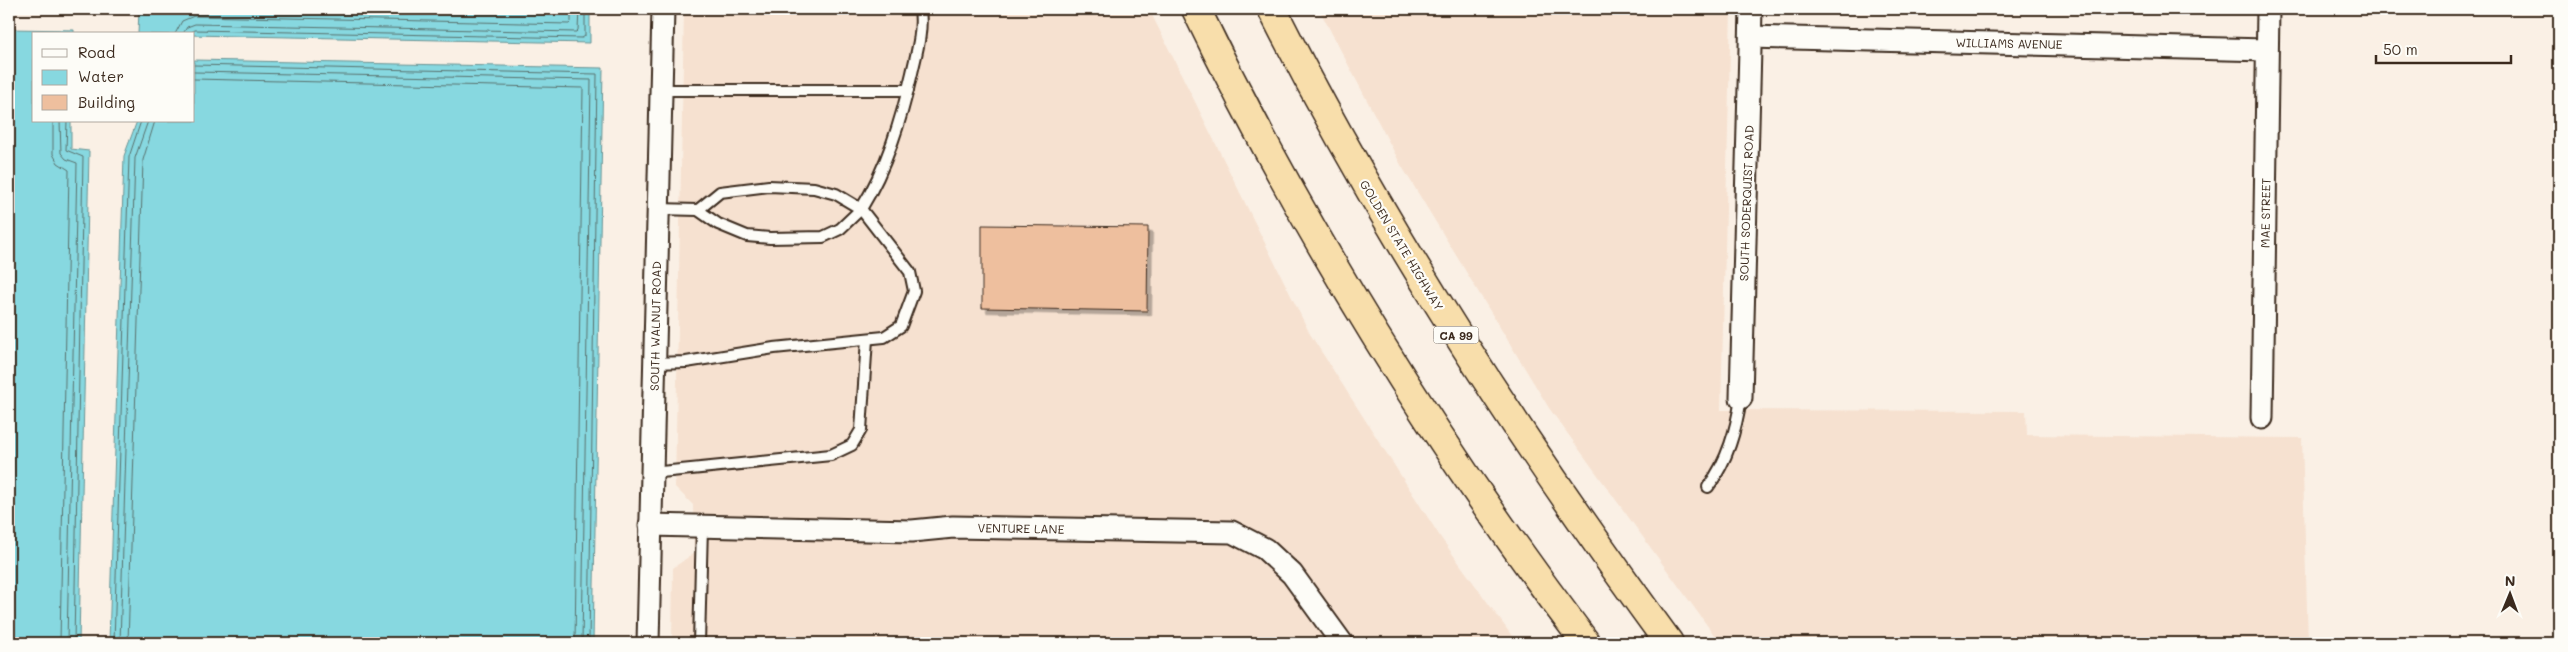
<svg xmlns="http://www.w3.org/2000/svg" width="2568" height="652" viewBox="0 0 2568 652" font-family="Mali,sans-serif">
<defs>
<filter id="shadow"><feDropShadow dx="4.5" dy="4.5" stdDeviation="0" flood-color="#0004"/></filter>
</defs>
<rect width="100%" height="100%" fill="#faf0e5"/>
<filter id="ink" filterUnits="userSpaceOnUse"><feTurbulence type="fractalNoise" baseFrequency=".02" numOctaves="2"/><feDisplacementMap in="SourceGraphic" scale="10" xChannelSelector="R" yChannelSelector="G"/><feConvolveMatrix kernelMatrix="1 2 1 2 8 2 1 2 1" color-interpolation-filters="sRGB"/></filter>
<g filter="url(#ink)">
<!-- built -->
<g fill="#f6e1d0">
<path d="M684,9H1149L1310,334L1441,538L1517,643H672L673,568L694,553L693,505L675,487Z"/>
<path d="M1319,9H1731L1721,410L2026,411L2027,435L2302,438L2308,643H1720L1549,408L1401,165Z"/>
</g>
<!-- water -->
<g fill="#87d8e0" stroke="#699292">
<path d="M139,9H590V43L138,34Z"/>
<path d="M9,29L74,30V34H34V121H71V149L89,151L79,643H9Z"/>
<path d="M194,60L603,68L593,643H109L124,156L137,121H194Z"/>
</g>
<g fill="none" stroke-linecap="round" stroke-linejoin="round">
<!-- shore -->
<g stroke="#59706c" stroke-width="1">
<path d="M175,34L182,21L194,16L569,24L571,22V9"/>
<path d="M183,34L187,27L195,24L576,32L578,30L579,9"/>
<path d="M189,34L195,30L582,38L585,36V9"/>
<path d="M194,65L597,74L589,643"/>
<path d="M194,72L591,80L582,643"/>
<path d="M194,79L583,88L575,643"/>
<path d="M53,121V154L58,163L69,170L60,643"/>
<path d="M60,121L61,153L66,159L77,163L67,643"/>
<path d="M67,121L66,150L83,157L74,643"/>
<path d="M114,643L129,157L141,121"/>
<path d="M120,643L135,158L148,121"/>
<path d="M128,643L143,160L155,121"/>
</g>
</g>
<!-- building -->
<path fill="#eebf9e" stroke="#3b2a1e" filter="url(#shadow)" d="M982,225L1148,227L1147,311L982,308Z"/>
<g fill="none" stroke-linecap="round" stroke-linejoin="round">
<!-- lane casing -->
<g stroke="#3b2a1e" stroke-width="14">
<g id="lane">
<path d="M661,90H908"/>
<path d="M658,209L698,210L718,224L747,236L770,238L823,237L840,229L861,209L836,194L814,188L769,186L720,192L698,210"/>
<path d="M654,363L686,362L774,348L884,337L901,326L914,291L910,272L861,209C887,167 901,120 912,73C917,51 923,31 920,9"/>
<path d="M651,473L831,455L852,445L861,430L867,339"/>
<path d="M1708,487C1728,460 1736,430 1741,398"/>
<path d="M699,643L702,526"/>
</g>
</g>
<!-- street casing -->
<g stroke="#3b2a1e" stroke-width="25">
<g id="street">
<path d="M1751,37L2266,50"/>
<path d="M1741,398L1751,9"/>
<path d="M2262,418L2268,9"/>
<path d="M650,525L912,531L953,527L1232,532L1265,549L1292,574L1342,643"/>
<path d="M648,643L663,9"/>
</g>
</g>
<!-- highway casing -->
<g stroke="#3b2a1e" stroke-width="31">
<g id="highway">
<path d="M1196,9C1302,229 1438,448 1586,643"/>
<path d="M1272,9C1385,233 1521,441 1669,643"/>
</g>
</g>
<!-- lane -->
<use href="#lane" stroke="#fdfcf7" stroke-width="10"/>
<!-- street -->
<use href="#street" stroke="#fdfcf7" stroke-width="21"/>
<!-- highway -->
<use href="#highway" stroke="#f8deab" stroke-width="28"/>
</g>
</g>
<g text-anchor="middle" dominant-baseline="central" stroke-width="4.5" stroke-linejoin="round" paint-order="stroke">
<!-- shield labels -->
<rect fill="#fdfcf7" stroke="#75695f" stroke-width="1" x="1433.5" y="326.5" width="45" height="17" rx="4"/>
<g font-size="11" font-weight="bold" fill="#3b2a1e">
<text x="1456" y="335">CA 99</text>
</g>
<!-- street labels -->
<g font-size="12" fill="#3b2a1e" stroke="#fdfcf7">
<text transform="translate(2009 43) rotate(1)">WILLIAMS AVENUE</text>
<text transform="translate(1746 203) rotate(-88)">SOUTH SODERQUIST ROAD</text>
<text transform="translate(2265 213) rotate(-89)">MAE STREET</text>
<text transform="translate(1402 245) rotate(59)">GOLDEN STATE HIGHWAY</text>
<text transform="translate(655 326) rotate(-89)">SOUTH WALNUT ROAD</text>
<text transform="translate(1021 528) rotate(1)">VENTURE LANE</text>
</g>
</g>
<!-- margin -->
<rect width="2568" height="652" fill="none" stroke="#fdfcf7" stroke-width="30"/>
<rect x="15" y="15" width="2538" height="622" fill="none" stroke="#3b2a1e" stroke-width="2" filter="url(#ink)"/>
<!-- legend -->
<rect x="32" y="32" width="162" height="90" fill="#fdfcf7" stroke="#afa8a0"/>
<rect x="42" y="49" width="25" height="8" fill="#fdfcf7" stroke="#afa8a0"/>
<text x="78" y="58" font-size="15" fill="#3b2a1e">Road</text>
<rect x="42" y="70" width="25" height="15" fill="#87d8e0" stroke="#afa8a0"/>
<text x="78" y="82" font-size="15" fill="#3b2a1e">Water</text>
<rect x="42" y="95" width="25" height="15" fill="#eebf9e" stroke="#afa8a0"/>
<text x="78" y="108" font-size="15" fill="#3b2a1e">Building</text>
<!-- north arrow -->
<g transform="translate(2510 594) rotate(1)" stroke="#fdfcf7" stroke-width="4" paint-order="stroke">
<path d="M0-4L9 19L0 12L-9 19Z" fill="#3b2a1e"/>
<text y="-8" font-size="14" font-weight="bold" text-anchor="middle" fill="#3b2a1e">N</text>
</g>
<!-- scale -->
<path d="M2376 55v8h135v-8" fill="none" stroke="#3b2a1e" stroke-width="2.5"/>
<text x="2383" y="55" font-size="15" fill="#3b2a1e" stroke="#fdfcf7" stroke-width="4" paint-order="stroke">50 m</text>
</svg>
